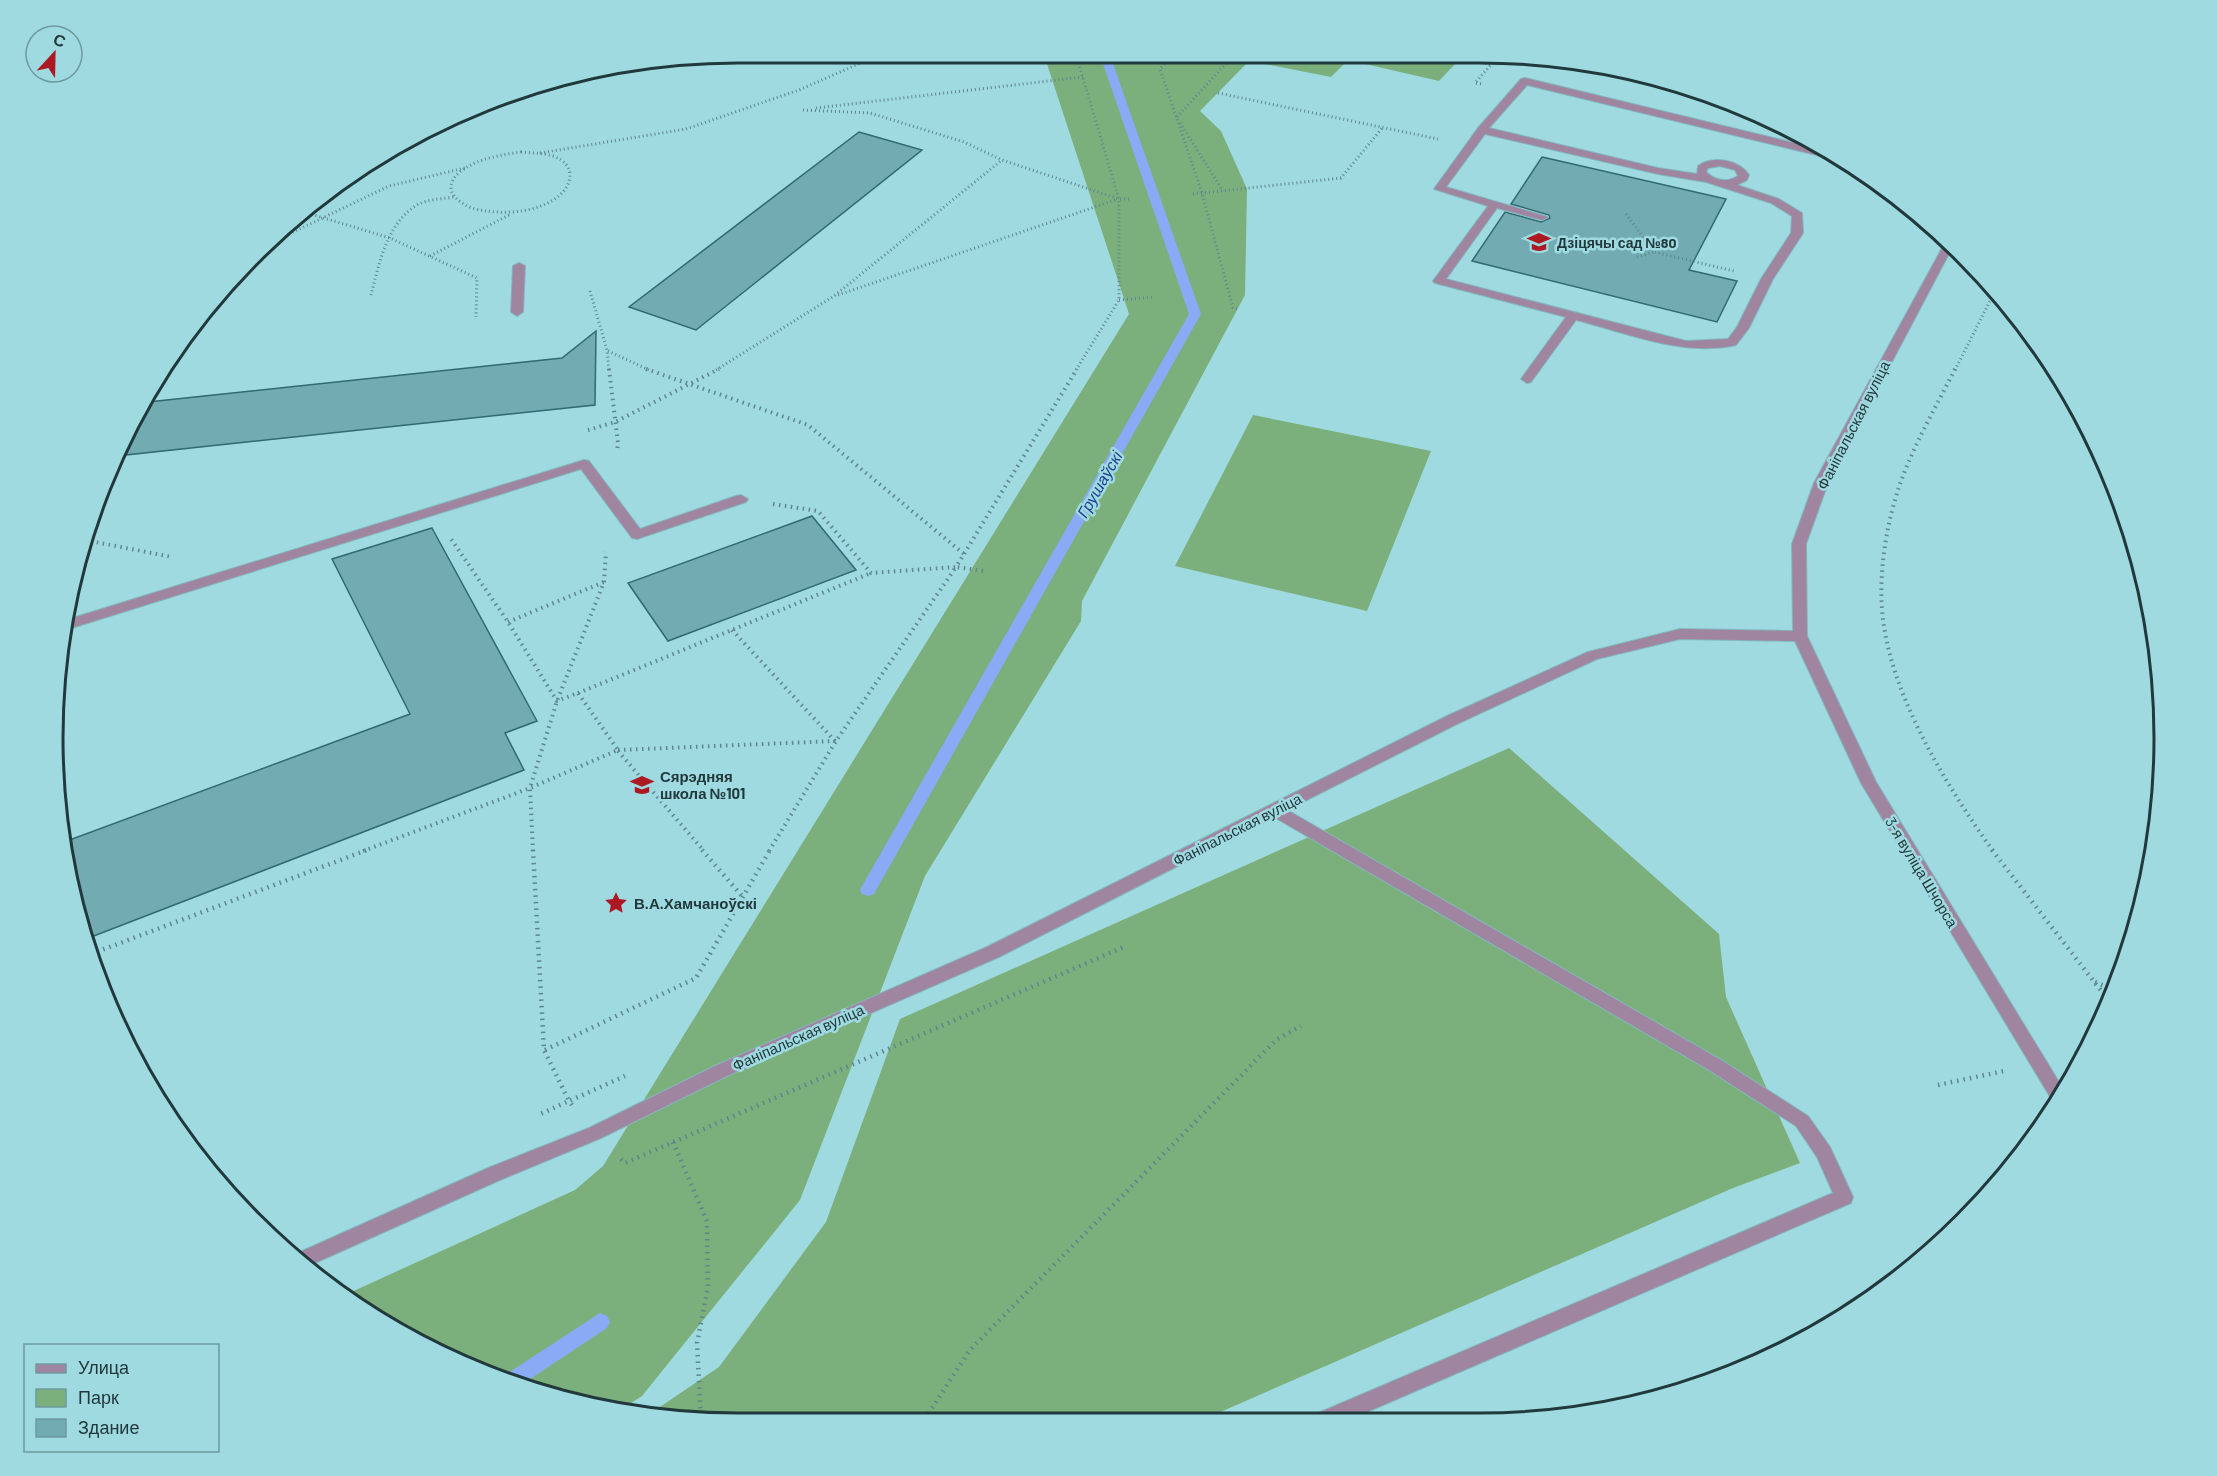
<svg xmlns="http://www.w3.org/2000/svg" width="2217" height="1476" viewBox="0 0 2217 1476" font-family="Barlow,sans-serif">
<rect width="100%" height="100%" fill="#9fdae1"/>
<!-- green -->
<g fill="#7bb07c">
<path d="M1045,58H1436L1456,63L1439,81L1348,60L1331,77L1249,61L1200,111L1221,131L1247,189L1245,295L1082,601L1081,621L925,876L800,1200L642,1396L619,1411L518,1387L435,1353L347,1294L575,1190L603,1166L1129,314Z"/>
<path d="M1253,415L1431,451L1367,611L1175,566Z"/>
<path d="M1509,748L1719,934L1726,997L1800,1163L1733,1188L1202,1420L645,1417L719,1367L826,1222L900,1019Z"/>
</g>
<g fill="none" stroke-linecap="round" stroke-linejoin="round">
<!-- stream -->
<g fill="#89aaf4" fill-rule="evenodd">
<path d="M1101,58H1111L1201,314L874,894L868,896L862,894L860,890L862,886L1189,314Z"/>
<path d="M600,1313L607,1316L610,1322L607,1328L518,1387L499,1379Z"/>
</g>
</g>
<!-- building -->
<g fill="#72abb2" stroke="#316a71" stroke-width="1.5">
<path d="M859,132L922,150L696,330L629,307Z"/>
<path d="M1542,157L1726,199L1689,270L1737,281L1717,322L1472,261L1505,212L1541,222L1550,218L1549,215L1511,204Z"/>
<path d="M596,331L595,405L116,456L148,402L562,358Z"/>
<path d="M812,516L856,570L668,641L628,583Z"/>
<path d="M432,528L537,721L505,733L524,770L86,939L66,872L64,842L410,714L332,559Z"/>
</g>
<g fill="none" stroke-linecap="round" stroke-linejoin="round">
<!-- minor casing -->
<g stroke="#83b7bd" stroke-width="2">
<g id="minor">
<path d="M1525,78L1823,150L1833,157L1829,158L1527,85L1489,128L1658,168L1697,174L1698,166C1713,155 1739,160 1749,175L1747,180L1737,185L1779,199L1802,213L1803,233L1773,279L1749,328L1736,345C1683,357 1627,333 1576,320L1531,382L1527,383L1521,379L1566,317L1435,283L1433,281L1488,206L1434,189L1478,128L1521,79ZM1485,134L1658,174L1706,182L1771,203L1792,216L1791,233L1761,279L1737,327L1728,339L1686,341L1446,279L1497,208L1542,220L1548,217L1446,187ZM1720,166L1735,170L1738,176C1726,183 1716,181 1706,172L1708,168Z"/>
<path d="M1947,239L1953,246L1828,483L1806,544L1807,636L1876,782L2065,1092L2055,1105L1861,783L1795,641L1680,639L1597,659L1457,724L1287,810L1721,1060L1808,1116L1830,1147L1853,1197L1851,1203L1346,1421H1313L1316,1414L1833,1193L1817,1157L1796,1126L1709,1070L1274,817L999,957L727,1076L601,1138L500,1180L306,1267L291,1256L488,1168L589,1128L715,1066L987,947L1447,716L1588,652L1680,629L1793,631L1792,544L1814,483Z"/>
<path d="M519,263L525,266L523,312L517,316L511,312L513,266Z"/>
<path d="M584,460L589,461L640,529L736,496L741,495L748,499L746,502L637,539L632,538L581,469L62,631L63,621Z"/>
</g>
</g>
<!-- path-far2 -->
<g stroke="#5e878c" stroke-width="3" stroke-dasharray="1 3" stroke-linecap="butt">
<path d="M1170,58L1160,69L1202,193L1233,308L1238,309"/>
<path d="M1462,58L1493,65"/>
<path d="M1481,84L1475,83L1497,58"/>
<path d="M1218,93L1438,139"/>
<path d="M816,108L1083,77"/>
<path d="M803,110L870,113L964,142L1002,160L1119,199H1131"/>
<path d="M1177,117L1231,58"/>
<path d="M1180,123L1223,191"/>
<path d="M521,152C532,153 543,153 553,156C578,165 573,188 553,200C534,212 508,214 486,211C462,209 434,189 464,169C480,158 502,155 521,152Z"/>
<path d="M540,153L686,129L799,90L872,58"/>
<path d="M1193,194L1341,178L1383,127"/>
<path d="M304,212L390,238L477,278L476,317"/>
<path d="M1626,214L1654,252L1734,271"/>
<path d="M260,248L389,186L465,168"/>
<path d="M430,256L511,214"/>
<path d="M1637,257L1654,252"/>
<path d="M590,291L607,350L609,370"/>
<path d="M371,295C379,264 387,223 417,205C428,199 442,199 454,197"/>
<path d="M838,295L1118,199"/>
<path d="M1119,300L1154,297"/>
<path d="M608,351L649,370"/>
<path d="M716,370L834,296L1002,160"/>
<path d="M1076,370L1119,300V199L1077,58"/>
<path d="M1955,370L1995,291"/>
</g>
<!-- path-far1 -->
<g stroke="#5e878c" stroke-width="4" stroke-dasharray="1.5 4.5" stroke-linecap="butt">
<path d="M609,369L618,443L617,452"/>
<path d="M646,369L808,425L964,554"/>
<path d="M1955,369C1936,407 1914,444 1900,484C1887,522 1879,568 1882,609C1888,692 1946,785 1993,851"/>
<path d="M588,430L615,422L719,369"/>
<path d="M773,504L818,511L871,573L956,567L1077,369"/>
<path d="M85,540L172,557"/>
<path d="M508,622L604,582"/>
<path d="M732,630L835,741"/>
<path d="M578,693L871,573"/>
<path d="M618,750L836,741"/>
<path d="M618,751L704,851"/>
<path d="M363,851L530,788L618,750L578,693L557,701L508,622L451,539"/>
<path d="M533,851L530,788L557,701L604,582L606,552"/>
<path d="M769,851L836,741L956,567L985,571"/>
</g>
<!-- path -->
<g stroke="#5e878c" stroke-width="4.5" stroke-dasharray="1.5 5" stroke-linecap="butt">
<path d="M533,850L544,1050L569,1101L538,1115"/>
<path d="M702,850L742,896"/>
<path d="M1992,850L2109,1001"/>
<path d="M91,954L367,850"/>
<path d="M2095,982L2114,990"/>
<path d="M545,1050L696,978L770,850"/>
<path d="M2075,1054L2086,1051"/>
<path d="M1938,1085L2004,1071"/>
<path d="M572,1105L569,1101L625,1076"/>
<path d="M673,1142L707,1221L708,1287L697,1343L701,1418"/>
<path d="M621,1159L625,1163L1126,946"/>
<path d="M925,1419L969,1351L1276,1040L1301,1026"/>
</g>
<!-- minor -->
<use href="#minor" fill="#a085a1" fill-rule="evenodd"/>
</g>
<!-- icons -->
<defs>
<g id="school-bare" transform="scale(1.8)"><path d="M0-5L7-2L0 1L-7-2ZM-4 1L0 2.5L4 1V4Q0 6-4 4Z" fill="#ac1922" stroke="#9fdae1" stroke-width="2.5" paint-order="stroke"/></g>
<g id="sight-bare" transform="scale(1.8)"><path d="M0-6L1.8-2.2L6-1.7L2.9 1.2L3.7 5.4L0 3.3L-3.7 5.4L-2.9 1.2L-6-1.7L-1.8-2.2Z" fill="#ac1922" stroke="#9fdae1" stroke-width="2.5" paint-order="stroke"/></g>
</defs>
<g fill-rule="evenodd">
<use href="#school-bare" x="1539" y="242"/>
<use href="#school-bare" x="642" y="785"/>
<use href="#sight-bare" x="616" y="903"/>
</g>
<g text-anchor="middle" dominant-baseline="central" stroke-width="5" stroke-linejoin="round" paint-order="stroke">
<!-- far-poi labels -->
<g font-size="14" font-weight="bold" fill="#21393c" stroke="#9fdae1" text-anchor="start">
<text x="1557" y="242">Дзіцячы сад №80</text>
</g>
<!-- street labels -->
<g font-size="15" fill="#21393c" stroke="#9fdae1">
<text transform="translate(1853 425) rotate(-63)">Фаніпальская вуліца</text>
<text transform="translate(1237 829) rotate(-27)">Фаніпальская вуліца</text>
<text transform="translate(1922 872) rotate(59)">3-я вуліца Шчорса</text>
<text transform="translate(798 1037) rotate(-24)">Фаніпальская вуліца</text>
</g>
<!-- poi labels -->
<g font-size="15" font-weight="bold" fill="#21393c" stroke="#9fdae1" text-anchor="start">
<text x="660" y="776">Сярэдняя<tspan x="660" dy="17">школа №101</tspan></text>
<text x="634" y="903">В.А.Хамчаноўскі</text>
</g>
<!-- water labels -->
<g font-size="16" font-style="italic" fill="#214093" stroke="#9fdae1">
<text transform="translate(1099 484) rotate(-60)">Грушаўскі</text>
</g>
</g>
<!-- crop -->
<path d="M0 0H2217V1476H0ZM738 63H1479A675 675 0 0 1 2154 738V738A675 675 0 0 1 1479 1413H738A675 675 0 0 1 63 738V738A675 675 0 0 1 738 63Z" fill="#9fdae1" fill-rule="evenodd"/>
<path fill="none" stroke="#21393c" stroke-width="3" d="M738 63H1479A675 675 0 0 1 2154 738V738A675 675 0 0 1 1479 1413H738A675 675 0 0 1 63 738V738A675 675 0 0 1 738 63Z"/>
<!-- legend -->
<rect x="24" y="1344" width="195" height="108" fill="#9fdae1" stroke="#6d9a9f" stroke-width="1.5"/>
<rect x="36" y="1364" width="30" height="9" fill="#a085a1" stroke="#6d9a9f" stroke-width="1.5"/>
<text x="78" y="1374" font-size="18" fill="#21393c">Улица</text>
<rect x="36" y="1389" width="30" height="18" fill="#7bb07c" stroke="#6d9a9f" stroke-width="1.5"/>
<text x="78" y="1404" font-size="18" fill="#21393c">Парк</text>
<rect x="36" y="1419" width="30" height="18" fill="#72abb2" stroke="#6d9a9f" stroke-width="1.5"/>
<text x="78" y="1434" font-size="18" fill="#21393c">Здание</text>
<!-- north arrow -->
<g transform="translate(54 54) rotate(22)"><circle r="28" fill="#9fdae1" stroke="#6d9a9f" stroke-width="1.5"/>
<path d="M0-4.5L10 22L0 15L-10 22Z" fill="#ac1922"/>
<text y="-9" font-size="16" font-weight="bold" text-anchor="middle" fill="#21393c">С</text>
</g>
</svg>
